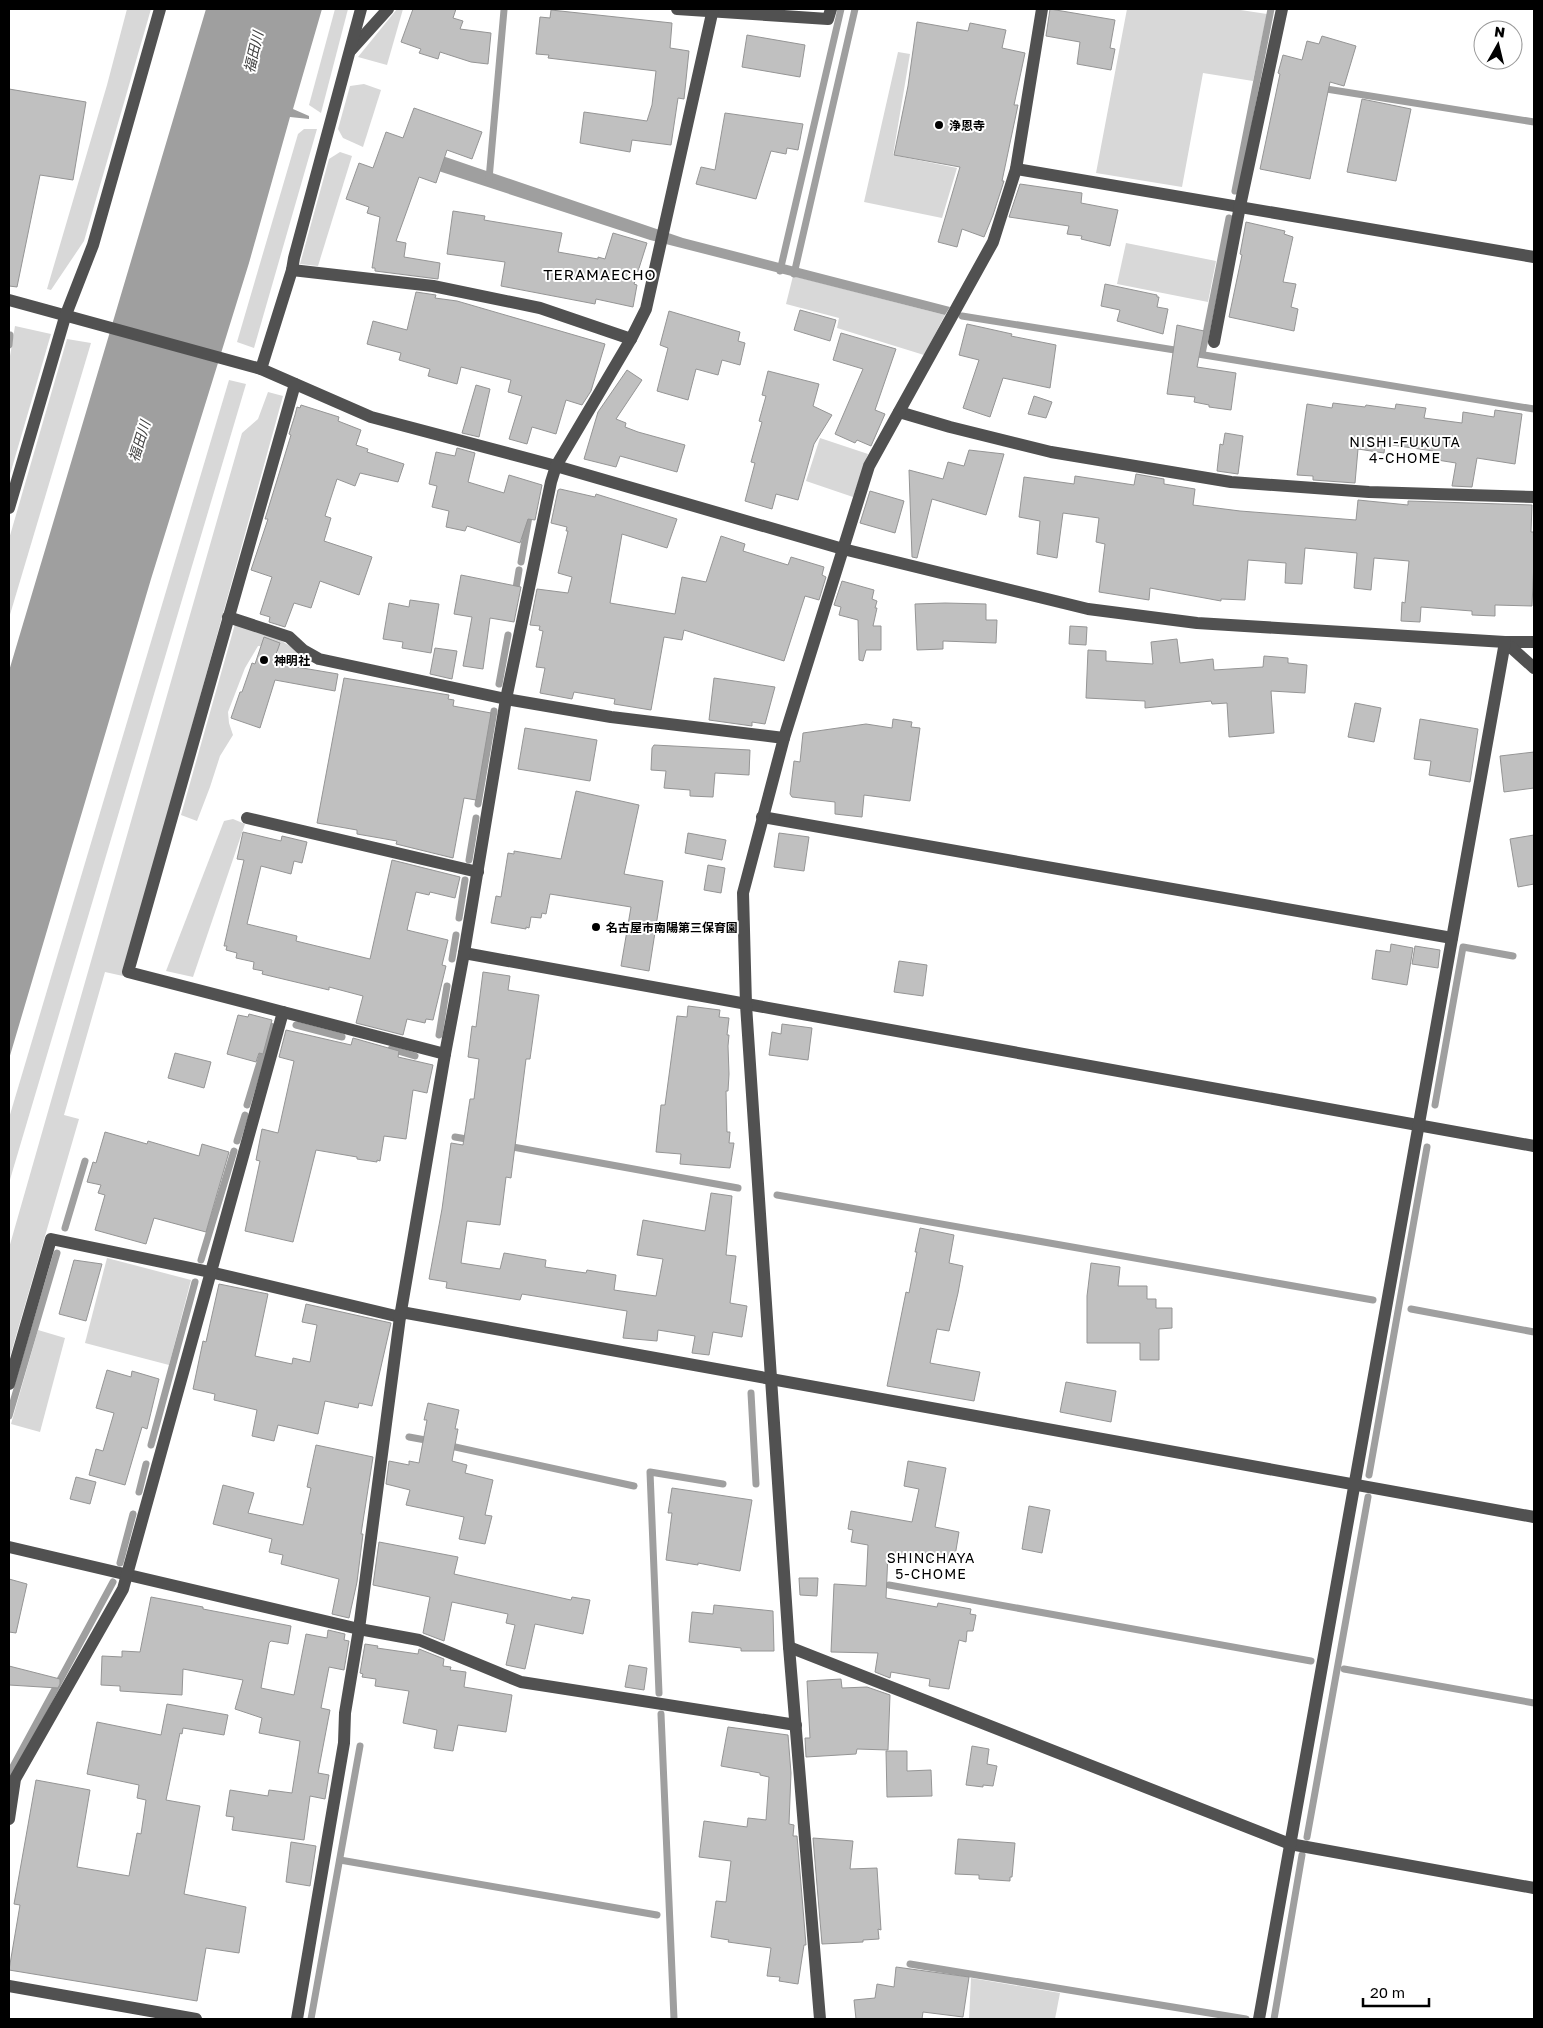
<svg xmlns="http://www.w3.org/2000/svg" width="1543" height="2028" viewBox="0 0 1543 2028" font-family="'Golos Text','Noto Sans JP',sans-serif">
<rect width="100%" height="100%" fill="#fff"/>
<!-- green -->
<g fill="#d8d8d8">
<path d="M127,9H151L84,241L51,290L47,289L107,85Z"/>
<path d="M335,9H348L321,113L309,105Z"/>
<path d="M397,9H403L387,65L358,57Z"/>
<path d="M1127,9H1234L1267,14L1253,81L1203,73L1182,187L1096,173Z"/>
<path d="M898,52L910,54L893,155L957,168L942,218L864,202Z"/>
<path d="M364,84L381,90L363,147L343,138L338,129L350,86Z"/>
<path d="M304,129H317L254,348L237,342L298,134Z"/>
<path d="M340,152L352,156L318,266L300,264L329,159Z"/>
<path d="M1126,243L1216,261L1208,302L1117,284Z"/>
<path d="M793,276L945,315L924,355L837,328L839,318L786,304Z"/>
<path d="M15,326L51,334L9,478V362Z"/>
<path d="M67,339L91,343L9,618V539Z"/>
<path d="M229,380L246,384L9,1183V1118Z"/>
<path d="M268,392L283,396L123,976L105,972L64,1115L79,1119L9,1360V1248L242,433L258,419Z"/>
<path d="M820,438L868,454L853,497L806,481Z"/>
<path d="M235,624C260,632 283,637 302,656L294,679L276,669L278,651L269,646H258L245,668L228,712L229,723L233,735L220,756L210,787L197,821L181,815Z"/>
<path d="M233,819L245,824L193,977L166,971L224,821Z"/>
<path d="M107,1258L191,1280L169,1365L85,1343Z"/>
<path d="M38,1330L65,1338L40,1432L11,1424Z"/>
<path d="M971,1978L1060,1993L1055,2019H969Z"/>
</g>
<!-- water -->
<g fill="#9f9f9f">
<path d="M206,9H322L293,109L309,116V119L290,117L249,263L151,579L9,1059V671Z"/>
<path d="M425,150L683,238L950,307L945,315L650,240L420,165Z"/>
</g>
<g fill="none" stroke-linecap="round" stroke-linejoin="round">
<!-- stream -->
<g stroke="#9f9f9f" stroke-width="7">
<path d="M1320,88L1534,122"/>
<path d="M489,179L504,10"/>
<path d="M1235,191L1271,9"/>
<path d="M780,271L841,9"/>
<path d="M794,274L855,9"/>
<path d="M962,316L1181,351"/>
<path d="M9,345L10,335"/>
<path d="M1192,353L1534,409"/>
<path d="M1202,354L1229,218"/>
<path d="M521,562L530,511"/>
<path d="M515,594L519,570"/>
<path d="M499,684L508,635"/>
<path d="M478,804L494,711"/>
<path d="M469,860L476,818"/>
<path d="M459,918L465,880"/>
<path d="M452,959L456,935"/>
<path d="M296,1025L342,1037"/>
<path d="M439,1035L447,986"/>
<path d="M391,1049L415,1056"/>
<path d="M247,1105L271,1026"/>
<path d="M1435,1105L1463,947L1513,956"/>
<path d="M455,1137L472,1140"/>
<path d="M237,1141L245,1115"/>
<path d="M507,1146L738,1188"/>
<path d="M777,1195L1373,1300"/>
<path d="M65,1228L85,1161"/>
<path d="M201,1260L234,1151"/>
<path d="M1411,1309L1534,1332"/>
<path d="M751,1393L756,1484"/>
<path d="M9,1416L57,1253"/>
<path d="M409,1437L431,1441"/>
<path d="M151,1445L195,1282"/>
<path d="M446,1445L634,1486"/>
<path d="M1369,1475L1427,1147"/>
<path d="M139,1492L146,1464"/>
<path d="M120,1563L133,1514"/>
<path d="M889,1585L1311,1661"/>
<path d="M1344,1669L1534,1703"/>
<path d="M659,1693L650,1472L723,1484"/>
<path d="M661,1714L674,2019"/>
<path d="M9,1774L113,1582"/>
<path d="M1307,1837L1368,1497"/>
<path d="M340,1860L657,1915"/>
<path d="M910,1964L1246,2019"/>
<path d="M311,2019L360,1746"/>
<path d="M1274,2019L1302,1855"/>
</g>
</g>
<!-- building -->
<g fill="#c0c0c0" stroke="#959595">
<path d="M413,9H456L453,18L463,21L460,29L491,33L488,64L471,62L440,52L438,59L419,53L421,49L401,42Z"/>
<path d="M1050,9L1115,20L1110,48L1115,49L1111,70L1077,64L1080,42L1046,36Z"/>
<path d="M551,10L672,23L670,48L689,51L684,99L678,98L671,145L632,140L630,152L580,143L584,112L647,121L652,105L656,71L548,58L549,55L536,54L540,17L550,18Z"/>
<path d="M917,22L968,31L970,23L1006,30L1002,48L1025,53L1014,105H1018L1002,181H1004L993,215L984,237L962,229L957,247L938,242L960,167L894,155L908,86Z"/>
<path d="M747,35L805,45L800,77L742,67Z"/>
<path d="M1322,36L1356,46L1344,86L1330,82L1310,179L1260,169L1280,74L1278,73L1283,55L1302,60L1307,41L1319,44Z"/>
<path d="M9,89L86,102L73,180L40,175L17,287L9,286Z"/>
<path d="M1362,99L1411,109L1396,181L1347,172Z"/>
<path d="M414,108L482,132L472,159L447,150L436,183L419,177L396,241L406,243L404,257L440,263L438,279L375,271V268H372L380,217L367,213L369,207L346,199L359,163L373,168L386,132L403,138Z"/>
<path d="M725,113L803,124L798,150L787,148L786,154L771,151L756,199L696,184L701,167L715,170Z"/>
<path d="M1020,184L1082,193L1081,203L1118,210L1110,246L1081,239L1082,236L1067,234L1069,226L1009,217Z"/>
<path d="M453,211L485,216L484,220L562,233L558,252L598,259V257L605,259L613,233L647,243L634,284L637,285L633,307L596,299L595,304L501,286L505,262L447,254Z"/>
<path d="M1246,222L1285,231L1284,234L1293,237L1283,282L1296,284L1291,307L1298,309L1294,331L1229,317L1242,255L1240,254Z"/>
<path d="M1105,284L1157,295V297H1159L1157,307L1168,309L1163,334L1117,321L1120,310L1101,306Z"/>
<path d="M416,292L436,295L435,298L457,301L605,344L591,391L582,405L566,400L556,434L532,427L527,444L509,439L522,396L508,392L511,380L461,367L457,384L428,376L430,369L399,360L401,353L367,344L373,321L407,330Z"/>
<path d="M800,310L836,320L830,341L794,330Z"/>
<path d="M669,311L740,332L738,341L745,343L740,365L722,360L718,375L696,369L688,400L657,391L668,348L660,345Z"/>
<path d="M967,324L1012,334L1011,336L1056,345L1050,388L1003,378L990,417L963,408L979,360L959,355Z"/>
<path d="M1177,325L1204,331L1197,367L1236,373L1231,410L1209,407V405L1194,402L1195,397L1167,394Z"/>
<path d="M841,333L896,349L875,410L885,414L871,446L857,440L855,443L835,434L863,369L833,360Z"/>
<path d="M627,370L642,380L616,419L626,423L625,427L638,432L685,445L677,472L620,456L616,467L584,459L598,412Z"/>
<path d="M768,371L819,384L813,406L832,415L814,444L798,500L776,494L772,509L745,501L755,463L751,462L762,422L759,421L766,396L762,395Z"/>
<path d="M476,385L490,389L479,437L462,433Z"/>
<path d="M1034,396L1052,402L1046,418L1028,414Z"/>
<path d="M1333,403L1365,407L1366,405L1395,409L1396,404L1426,408L1424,418L1462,423L1463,412L1494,417L1495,410L1522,414L1515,464L1477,458L1472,487L1452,486L1456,463L1431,459L1433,451L1385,444L1384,453L1358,449L1355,483L1313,480V476L1297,475L1307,404L1332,408Z"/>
<path d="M301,405L339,417L338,421L361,430L356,445L368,449L367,452L404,464L398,482L360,473L355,486L337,479L325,516L331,518L324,541L372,557L359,595L320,581L311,608L294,603L285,627L269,622L270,617L260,614L272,577L251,570L268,519H265L291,435L289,434L295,415L297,407L300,408Z"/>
<path d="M1225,433L1243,436L1238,474L1217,471L1220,444L1223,445Z"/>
<path d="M457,448L475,453L468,482L504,493L509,475L542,485L535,520L528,519L520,543L467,526L465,531L446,527L449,511L432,507L437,486L429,484L436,452L455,456Z"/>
<path d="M969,450L1004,454L986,515L932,499L917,558L912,557L909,470L943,479L948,462L964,466Z"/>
<path d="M1136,474L1164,479V484L1195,489L1193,505L1240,511L1356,520L1358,500L1408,505V501L1532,505L1531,532H1534V561L1532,606L1495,605V616L1472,615V611L1421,607L1420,622L1401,621L1402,602L1405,603L1409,561L1374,558L1371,590L1354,588L1357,553L1305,548L1302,584L1285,583L1286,563L1248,560L1245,600L1221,599V601L1150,588L1149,600L1099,592L1105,544L1096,542L1099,518L1063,513L1057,558L1037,554L1040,521L1019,517L1024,477L1074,484L1075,476L1134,485Z"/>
<path d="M560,489L595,497L596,494L677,519L667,548L622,534L610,603L675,614L682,577L706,582L721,536L745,544L743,551L788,565L791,557L824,567L822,575L826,577L819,600L805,596L784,661L684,630L682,640L664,637L651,710L614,704L615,699L574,692L572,699L540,693L545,668L536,667L543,631L539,630L540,626L530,625L537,589L568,593L572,577L558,573L568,531H566L567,527L551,523L558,490Z"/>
<path d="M870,491L904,501L895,533L860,523Z"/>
<path d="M461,575L521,587L514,622L490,618L483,669L463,666L472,617L454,614Z"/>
<path d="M842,581L874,590L872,599L877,601L875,608H877L873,626H881V650H866L863,661L859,660L858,620L839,615L841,607L834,605Z"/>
<path d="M410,600L439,604L431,653L402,648L403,642L383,639L389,603L409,607Z"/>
<path d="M945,603L986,604V620H997L996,643L943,641V649L917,650L915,604Z"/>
<path d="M1070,626L1087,627L1086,645L1069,644Z"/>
<path d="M264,637L280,643L273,663L338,674L335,691L275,680L260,728L231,718L240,692H242L252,663L255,664Z"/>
<path d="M1177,639L1180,663L1213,659L1214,670L1263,667L1264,656L1288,658V663L1307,665L1305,693L1271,691L1274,733L1229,737L1227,703L1212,704L1211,701L1145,708V701L1086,698L1088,650L1106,651V661L1153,664L1151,642Z"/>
<path d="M435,648L457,651L452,679L430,674Z"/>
<path d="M344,678L449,695L448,699L454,700L453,706L491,713L476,800L464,798L453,858L396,844L397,841L357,834V830L317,823Z"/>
<path d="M714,678L775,687L765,724L752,722V726L709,720Z"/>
<path d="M1355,703L1381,708L1374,742L1348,737Z"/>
<path d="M893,719L912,722L911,727L920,728L910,801L864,795L862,817L835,814V802L792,797L790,794L794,761L800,762L803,733L866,724L892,728Z"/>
<path d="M1420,719L1478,729L1470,782L1429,775L1431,761L1414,759Z"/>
<path d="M525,728L597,740L590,781L518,769Z"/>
<path d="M654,745L750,750L749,775L715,773L713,797L690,796V790L664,788L666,771L651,770L652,748Z"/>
<path d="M1534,752V788L1504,792L1500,756Z"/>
<path d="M576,791L639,805L624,874L663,881L649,971L621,966L631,907L550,894L546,914L542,913L541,918L531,917L529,928L526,927V929L491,923L496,896L501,897L508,853L514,854V851L561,859Z"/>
<path d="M243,832L281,841L282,836L307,842L302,863L294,861L291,874L261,866L247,924L297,936L296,941L370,959L392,860L460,877L455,898L430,892L429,895L416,892L407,930L448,940L442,965L446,966L433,1020L426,1019L425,1023L407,1019L403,1035L356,1023L363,996L329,987V990L262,974L263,971L253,969L254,962L236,958L237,953L226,950L227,946H224L244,860L237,859Z"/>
<path d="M688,833L726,840L722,860L685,853Z"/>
<path d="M779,833L809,837L804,871L774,867Z"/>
<path d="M1534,835V884L1518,887L1510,839Z"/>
<path d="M708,865L725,868L721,893L704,890Z"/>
<path d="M1391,944L1413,948L1407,985L1372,979L1376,950L1390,952Z"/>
<path d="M1415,946L1440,950L1438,968L1412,964Z"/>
<path d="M899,961L927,965L923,996L894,992Z"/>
<path d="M483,972L510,976L508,990L539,995L530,1059H526L511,1178L506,1177L500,1225L467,1221L461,1263L500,1269L504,1253L546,1260L545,1267L586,1273L587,1270L616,1275L614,1290L656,1296L663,1259L637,1255L643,1220L705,1231L711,1193L732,1196L726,1255L736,1256L730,1303L747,1306L742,1337L713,1332L709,1355L692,1353L695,1336L658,1330L657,1341L623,1338L627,1311L522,1294L520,1300L446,1288L447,1282L429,1279L442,1209L451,1143L463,1145L470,1099H474L479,1059L468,1057L472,1026L476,1027Z"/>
<path d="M688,1006L720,1010L719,1017L729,1018L727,1035H729L728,1046L729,1074L728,1091H726L727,1132H730L729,1143H734L730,1168L680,1164L681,1154L656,1152L661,1105H665L677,1016L687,1017Z"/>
<path d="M249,1014L272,1020L263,1054L259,1053L256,1062L227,1054L238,1015L248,1017Z"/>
<path d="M782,1024L812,1028L808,1060L769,1055L772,1032L781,1034Z"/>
<path d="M286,1030L351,1045L353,1038L399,1051L398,1057L433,1065L427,1093L413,1090L406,1139L384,1136L380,1161L377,1160V1162L357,1159V1157L316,1150L293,1242L245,1231L260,1161L256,1160L262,1129L278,1133L294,1061L279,1057Z"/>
<path d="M175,1053L211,1062L204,1088L168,1078Z"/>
<path d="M105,1132L147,1144L148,1141L199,1156L202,1144L229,1152L206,1232L154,1218L146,1244L95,1230L105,1195L98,1193L101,1185L87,1182L93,1162L96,1163Z"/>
<path d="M920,1228L954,1235L949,1263L963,1266L958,1293L949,1331L937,1329L930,1363L980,1372L974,1401L887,1386L906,1292L909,1293L917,1252H915Z"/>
<path d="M74,1260L102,1264L86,1321L59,1314Z"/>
<path d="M1091,1263L1120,1267L1118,1286H1147V1299H1156V1308H1172V1328L1159,1329V1360H1140V1343H1087V1296Z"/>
<path d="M219,1284L268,1294L255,1356L292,1364L293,1358L310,1362L317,1325L302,1322L306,1304L391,1323L372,1406L359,1403L358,1408L325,1401L318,1434L278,1425L274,1441L252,1436L257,1410L214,1400L215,1394L193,1389L203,1341L206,1342Z"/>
<path d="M107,1370L131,1377L132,1371L159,1379L147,1429L142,1427L125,1485L89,1475L96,1449L103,1451L114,1413L96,1408Z"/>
<path d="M1066,1382L1116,1391L1111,1422L1060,1412Z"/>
<path d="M428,1403L459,1410L455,1429H458L452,1461L467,1465L465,1473L493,1480L485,1515L492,1516L485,1544L459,1539L464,1517L406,1505L410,1490L386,1484L389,1461L409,1465V1461L419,1463L427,1420H424Z"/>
<path d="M316,1445L373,1457L361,1534H363L357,1582L349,1618L332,1614L339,1579L281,1564L283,1555L269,1552L272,1539L213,1524L223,1485L254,1493L248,1513L303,1525L311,1488L307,1487Z"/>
<path d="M908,1461L946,1468L935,1527L959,1532L954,1562L888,1554L886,1598L937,1607L938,1603L971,1609L970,1614L976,1615L973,1631H967L966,1642L959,1640L949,1689L929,1686L930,1679L891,1672L890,1678L875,1672L878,1653L831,1652L834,1584L866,1586L868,1545L851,1542L853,1530L848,1529L851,1511L912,1522L919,1489L904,1486Z"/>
<path d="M76,1477L96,1482L90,1504L70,1499Z"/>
<path d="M672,1488L752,1500L740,1571L698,1563V1565L666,1560L672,1513H668Z"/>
<path d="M1029,1506L1050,1510L1042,1553L1022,1549Z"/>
<path d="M379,1542L458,1557L454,1574L571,1600L572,1597L590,1600L583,1634L535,1624L525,1669L506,1665L515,1625L506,1623L508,1614L452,1602L444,1641L423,1633L430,1597L373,1585Z"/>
<path d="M799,1578H818L817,1596L800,1595Z"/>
<path d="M9,1579L27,1584L16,1633L9,1632Z"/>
<path d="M151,1597L203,1607V1609L291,1626L288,1644L271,1641L269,1643L261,1688L294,1695L306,1634L327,1638L328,1630L345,1634L344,1640L349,1641L344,1670L329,1667L321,1708L330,1710L318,1773L329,1775L325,1799L310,1796L304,1840L232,1830L234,1817L226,1816L230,1790L268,1796L269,1790L292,1793L299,1749L300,1741L259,1733L262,1718L235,1709L243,1680L183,1669L182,1695L120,1691V1686L101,1685L102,1656L122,1657V1651L140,1652Z"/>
<path d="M714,1605L773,1611L774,1651H741V1648L689,1642L692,1612L713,1614Z"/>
<path d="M365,1644L378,1646L377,1648L418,1654L419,1649L444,1659L443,1666L451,1667L450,1670L466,1672L464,1687L512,1695L506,1732L458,1725L453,1751L434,1748L437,1730L403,1723L409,1691L375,1686L376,1679L362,1677L363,1674L360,1673Z"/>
<path d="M629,1665L647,1668L644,1690L625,1687Z"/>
<path d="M9,1666L60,1679V1684L58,1688L9,1685Z"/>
<path d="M841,1679L842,1688L867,1687L890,1695L888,1750L857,1749L856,1754L806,1757L805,1738H810L807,1681Z"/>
<path d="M167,1704L228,1715L224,1735L183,1728L182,1734L180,1733L166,1800L200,1806L184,1894L246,1907L239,1953L206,1948L197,2001L9,1970L20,1905L14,1904L36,1780L90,1790L77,1867L129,1876L137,1833L141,1834L146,1800L137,1798L139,1785L87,1774L97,1722L161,1735Z"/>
<path d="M728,1727L788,1735L791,1773L789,1824L794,1825L793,1836H797L806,1945H804L798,1984L779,1981L780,1977L767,1976L771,1948L728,1942L729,1940L711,1937L716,1901L726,1902L731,1861L699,1857L704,1821L747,1827L748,1818L766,1820L769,1777L760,1775V1773L721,1766Z"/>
<path d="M972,1746L989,1749L987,1764L997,1766L993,1786L983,1785V1787L966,1785Z"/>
<path d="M886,1751H907V1771L931,1770L932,1796L887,1797Z"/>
<path d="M813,1838L853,1841L850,1869L877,1868L881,1930L878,1929L879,1939L863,1940V1942L822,1944Z"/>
<path d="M958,1839L1015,1843L1012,1877H1010V1881L979,1879V1875L955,1874Z"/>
<path d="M291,1842L316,1846L310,1886L286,1882Z"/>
<path d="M896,1967L969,1977L963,2017L923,2012L922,2019H856L854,2000L875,1998L877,1984L894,1987Z"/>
</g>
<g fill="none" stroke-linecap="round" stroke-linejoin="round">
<!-- minor -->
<g stroke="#515151" stroke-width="12">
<path d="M677,9L828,19L831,9"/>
<path d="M351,50L388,9"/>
<path d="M1016,169L1534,257"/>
<path d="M292,270L433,286L540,308L631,339"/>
<path d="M9,300L261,369L371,417L556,466L843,549L1088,609L1197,623L1505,642H1534"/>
<path d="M1214,342L1240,206L1282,9"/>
<path d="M261,369L292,270L294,258L361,9"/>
<path d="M899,412L950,427L1051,452L1231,482L1369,492L1534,497"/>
<path d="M9,508L65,317L93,245L160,9"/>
<path d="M228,617L289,637L303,650L319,659L506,699L611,717L784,738"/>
<path d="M1505,642L1534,668"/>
<path d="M762,817L1452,938"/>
<path d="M247,818L478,872"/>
<path d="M464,953L1534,1146"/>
<path d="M283,1012L128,972L295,384"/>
<path d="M401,1312L1534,1517"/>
<path d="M9,1384L51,1239L210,1272L400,1317"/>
<path d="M9,1547L359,1629L419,1640L521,1682L796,1725"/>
<path d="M789,1647L1290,1844L1534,1888"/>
<path d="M9,1819L15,1779L123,1589L283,1012L445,1054"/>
<path d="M9,1986L196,2019"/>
<path d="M297,2019L344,1743L345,1713L359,1629L400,1317L445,1054L464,953L506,699L551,482L556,466L631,339L646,309L713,9"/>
<path d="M820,2019L789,1647L746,1005L743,893L784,738L869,466L993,242L1016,169L1042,9"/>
<path d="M1259,2019L1505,642"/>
</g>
</g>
<!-- markers -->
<g fill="#000" stroke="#fff" stroke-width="2">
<circle cx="939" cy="125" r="5"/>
<circle cx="264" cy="660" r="5"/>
<circle cx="596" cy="927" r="5"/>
</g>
<g text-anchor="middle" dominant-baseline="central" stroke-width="4" stroke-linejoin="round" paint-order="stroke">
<!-- poi labels -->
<g font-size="12" font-weight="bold" fill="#000" stroke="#fff" text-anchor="start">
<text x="949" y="125">浄恩寺</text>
<text x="274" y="660">神明社</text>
<text x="606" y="927">名古屋市南陽第三保育園</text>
</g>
<!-- water labels -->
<g font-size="14" font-style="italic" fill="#404040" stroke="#fff">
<text transform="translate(253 52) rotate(-77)">福田川</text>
<text transform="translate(139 441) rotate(-73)">福田川</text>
</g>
<!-- neighbourhood labels -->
<g font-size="14" letter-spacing="1" fill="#000" stroke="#fff">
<text x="1405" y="441">NISHI-FUKUTA<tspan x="1405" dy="16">4-CHOME</tspan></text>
<text x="931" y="1557">SHINCHAYA<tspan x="931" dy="16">5-CHOME</tspan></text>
</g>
<!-- quarter labels -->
<g font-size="15" letter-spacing="1" fill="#000" stroke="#fff">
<text x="600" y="274">TERAMAECHO</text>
</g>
</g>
<!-- border -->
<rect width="1543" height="2028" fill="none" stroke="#000000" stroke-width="20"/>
<!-- north arrow -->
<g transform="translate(1498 45) rotate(8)"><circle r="24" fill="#ffffff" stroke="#999999"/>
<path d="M0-4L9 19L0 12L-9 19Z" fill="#000000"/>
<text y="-8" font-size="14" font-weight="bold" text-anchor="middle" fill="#000000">N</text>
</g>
<!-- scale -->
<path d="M1363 1998v8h66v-8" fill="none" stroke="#000000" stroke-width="2.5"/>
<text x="1370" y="1998" font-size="15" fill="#000000" stroke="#ffffff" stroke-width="4" paint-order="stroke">20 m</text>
</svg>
